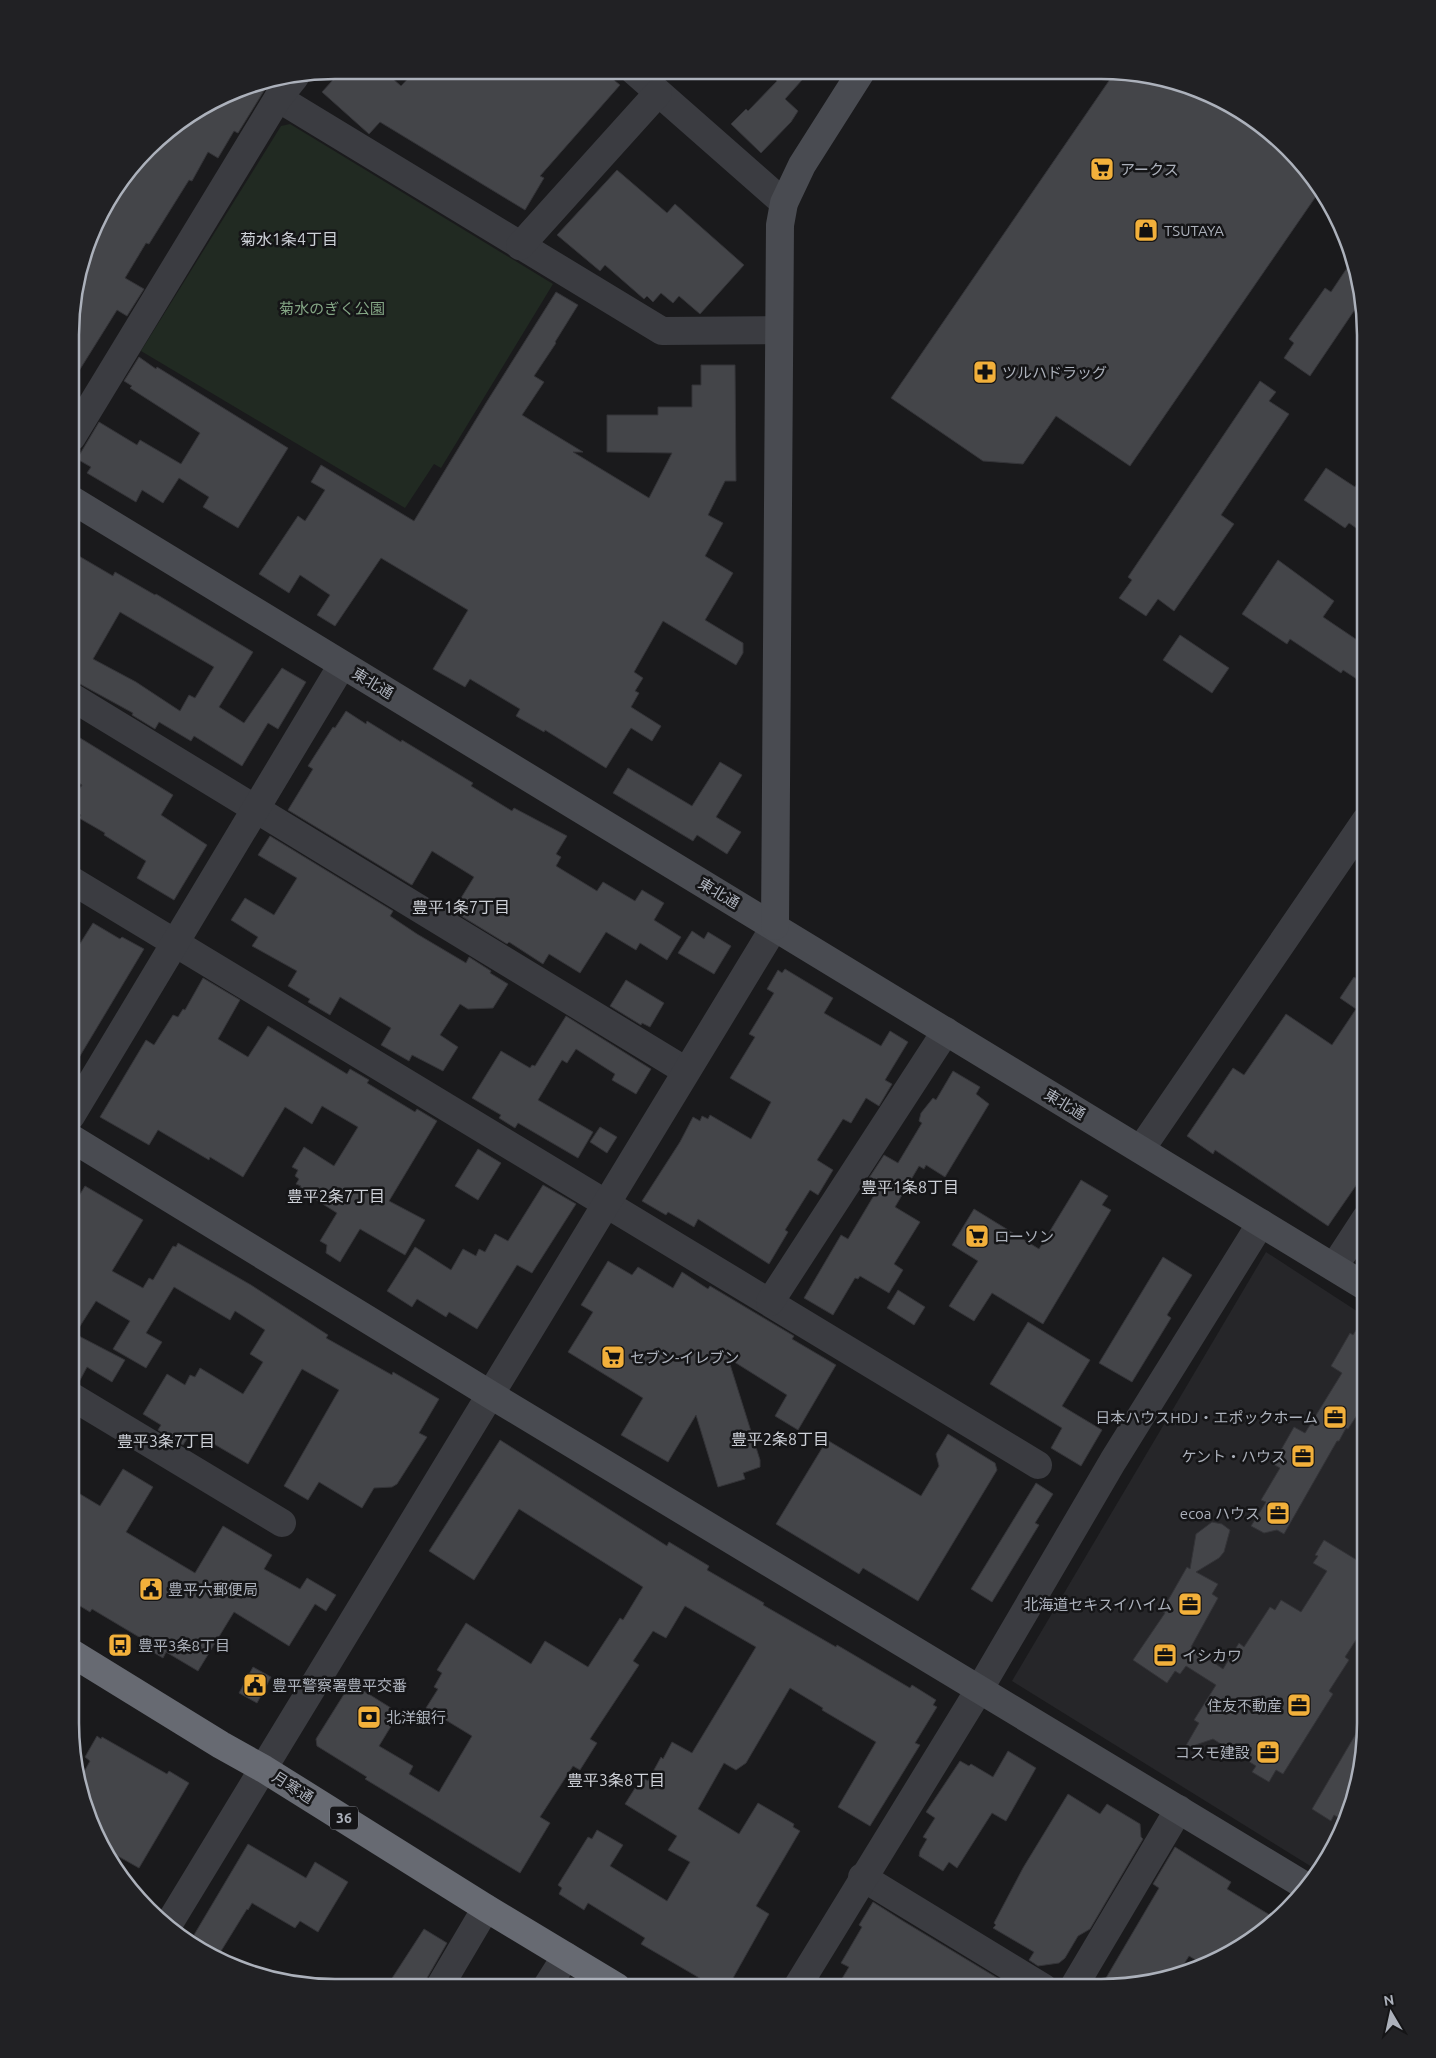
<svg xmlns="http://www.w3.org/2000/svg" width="1436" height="2058" viewBox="0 0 1436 2058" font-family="Ubuntu,'Noto Sans JP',sans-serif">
<rect width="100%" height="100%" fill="#1a1a1c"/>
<!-- built -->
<path fill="#262629" d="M1266,1252L1366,1317L1365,1741L1352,1809L1320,1872L1012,1681Z"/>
<!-- green -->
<path fill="#212a22" d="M290,124L553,284L441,468L434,464L405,508L141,351L281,126Z"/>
<!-- building -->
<g fill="#444549" stroke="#343438" fill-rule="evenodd">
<path d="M342,70H383L401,86L416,70L603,71L620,85L540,176L544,178L525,210L380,122L369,134L322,92Z"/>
<path d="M766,71H794L802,80L785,99L798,111L791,122L761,153L731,124L746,109L748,111L777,81Z"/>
<path d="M1115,72H1136L1202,90L1262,124L1311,173L1321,189L1130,466L1056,416L1023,464L983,461L891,398Z"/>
<path d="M270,81L238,133L234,131L218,158L208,152L192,181L189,180L149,244L146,243L125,278L144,289L127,316L117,310L72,382V300L105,202L158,138L162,140L166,133L172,136L179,125L249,84Z"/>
<path d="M617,170L667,213L675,204L744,265L700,314L679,296L673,303L661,293L653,302L647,296L644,299L605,265L600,271L557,235Z"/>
<path d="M1353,259L1361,283L1362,299L1310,376L1284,358L1294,343L1289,339L1325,288L1331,292Z"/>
<path d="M556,292L578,305L555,342L556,343L534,376L544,382L522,415L583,452H573L649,498L672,453L607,452V415H658V407H692V385H701V365H735L736,481H725L708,515L723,523L705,556L733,573L705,620L743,643V653L736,665L663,621L634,672L643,678L635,691L639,693L631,707L661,726L652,741L631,728L606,768L545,730L544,732L516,716L520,709L470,679L465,687L433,669L468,610L381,558L335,626L317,615L330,595L300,575L289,593L259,574L298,516L305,521L325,490L311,482L321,465L414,521L486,403Z"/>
<path d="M139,357L156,369L157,367L288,448L238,528L203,507L209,497L179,478L163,503L142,490L136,502L87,473L91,467L77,459L99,422L137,445L140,440L181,464L200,433L130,388L132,386L124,381Z"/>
<path d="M1260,381L1276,392L1269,401L1289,414L1221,515L1234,524L1174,611L1158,599L1146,616L1119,598L1132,580L1128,577Z"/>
<path d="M1326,468L1355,487L1366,470V535L1349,523L1345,528L1304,500Z"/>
<path d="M72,552L113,576L115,572L155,595L156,594L253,652L219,707L244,723L282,668L306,682L278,729L268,723L242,766L194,736L191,741L159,722L155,729L132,715L133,713L80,684L72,681ZM120,612L214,667L195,698L189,695L180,711L136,682L93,659Z"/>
<path d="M1278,560L1334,601L1323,617L1366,646V685L1343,670L1341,673L1290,639L1287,644L1242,614Z"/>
<path d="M1180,635L1229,668L1212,693L1163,660Z"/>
<path d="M346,711L366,724L367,721L401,742L402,740L473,783L471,786L512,811L514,808L567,836L556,854L561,857L556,866L597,891L603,882L635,901L642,890L664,903L654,920L681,937L667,960L640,943L636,950L606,932L580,973L549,954L543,964L509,942L507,944L453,911L474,877L432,851L412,885L410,884L288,810L313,769L308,766L333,727L335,728Z"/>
<path d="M72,733L173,795L161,815L207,845L174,900L137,878L146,861L104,835L105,833L79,818L81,815L71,809V803L82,785L72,778Z"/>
<path d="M720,762L742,775L716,817L741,832L727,854L697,835L693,841L613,793L628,768L692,806Z"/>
<path d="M270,836L393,911L390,916L417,934L466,963L469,957L491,971L490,973L508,984L493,1008L468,1009L460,1004L440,1035L458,1047L443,1071L412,1055L409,1061L381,1045L391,1028L340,997L330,1015L308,1002L310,999L288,986L297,971L252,946L258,937L231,920L245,898L274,915L297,878L258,855Z"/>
<path d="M93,923L120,939L122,937L144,949L71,1071V958Z"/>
<path d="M692,931L704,939L708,932L731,946L714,974L678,953Z"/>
<path d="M785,969L833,998L824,1013L881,1046L890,1031L908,1042L885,1080L892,1084L879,1106L866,1098L851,1123L843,1119L817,1160L833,1170L818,1195L810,1190L785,1230L788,1232L769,1264L698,1219L694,1227L668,1212L666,1215L642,1201L680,1142L693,1117L700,1121L702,1116L708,1119L710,1115L751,1139L771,1102L730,1078L755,1037L749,1034L774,993L767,989L778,970L782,973Z"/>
<path d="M1354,977L1366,985V1171L1328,1226L1215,1150L1213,1154L1187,1136L1233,1068L1244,1075L1286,1014L1332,1045L1356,1009L1340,998Z"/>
<path d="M203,978L240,1000L218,1039L248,1057L268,1026L347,1074L350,1069L369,1080L367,1083L415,1112L417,1109L437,1121L389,1201L425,1220L405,1255L360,1229L340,1262L326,1253L327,1245L320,1241L337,1213L299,1189L301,1186L296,1184L299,1179L295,1176L298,1170L292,1167L304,1147L334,1166L358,1127L322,1106L312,1124L285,1107L243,1177L210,1157L209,1160L158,1130L149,1145L100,1117L146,1040L154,1045L173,1015L178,1017L183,1009L185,1010Z"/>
<path d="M626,980L664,1003L650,1027L642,1023L641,1025L610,1006Z"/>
<path d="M566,1016L651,1069L636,1094L612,1080L615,1074L576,1049L567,1063L562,1060L538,1100L593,1132L578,1158L518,1123L515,1128L499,1118L501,1115L472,1098L501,1051L530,1068L532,1065L535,1066Z"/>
<path d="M953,1071L980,1087L976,1094L989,1104L945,1177L926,1165L924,1169L919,1166L895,1207L920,1222L894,1264L903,1270L889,1293L860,1276L858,1279L855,1278L833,1315L804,1298L841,1235L848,1239L879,1187L867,1181L884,1155L898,1163L922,1123L919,1121L921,1113L933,1098L936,1100Z"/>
<path d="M600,1127L617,1137L607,1153L590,1142Z"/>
<path d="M478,1149L501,1163L478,1200L455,1186Z"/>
<path d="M1081,1180L1108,1196L1102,1205L1111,1210L1043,1324L992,1293L974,1321L949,1306L978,1261L952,1245L974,1209L1039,1249Z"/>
<path d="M543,1185L576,1204L532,1273L517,1265L477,1329L449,1312L446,1317L417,1299L412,1307L387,1291L415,1247L451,1270L463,1249L476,1256L479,1249L485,1252L495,1234L508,1241Z"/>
<path d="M85,1186L143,1220L112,1271L143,1288L149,1278L153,1280L173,1246L176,1247L178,1243L251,1285L328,1335L326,1338L392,1375L393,1372L439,1399L419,1433L427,1437L397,1484L392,1487L374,1488L362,1508L319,1482L308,1500L284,1486L339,1390L302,1369L248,1464L197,1434L195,1437L190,1434L183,1445L158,1430L161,1425L143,1414L167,1374L185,1385L190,1375L195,1377L200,1368L243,1394L263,1362L250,1354L265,1330L235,1311L230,1320L174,1287L146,1333L162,1342L146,1368L113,1349L130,1321L96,1301L75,1334L125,1360L112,1382L87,1367L79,1382L71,1380V1209Z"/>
<path d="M1163,1257L1192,1275L1167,1315L1171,1318L1132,1382L1099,1363Z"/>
<path d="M608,1261L632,1275L638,1267L673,1288L682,1272L708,1289L710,1286L794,1336L792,1339L836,1365L798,1430L775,1416L787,1395L728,1358L760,1460V1467L743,1473L745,1479L718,1487L696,1415L668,1462L621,1435L643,1398L568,1352L593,1312L581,1305Z"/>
<path d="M898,1290L925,1307L914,1325L887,1308Z"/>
<path d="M1366,1314V1398L1359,1408L1361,1409L1348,1429L1346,1428L1339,1441H1337L1284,1534L1277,1530L1264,1533L1251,1526L1266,1502L1261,1500L1280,1468L1273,1464L1294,1427L1305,1433L1342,1373L1331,1366L1350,1333L1353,1335Z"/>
<path d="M1028,1322L1090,1360L1062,1406L1102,1430L1081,1466L1051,1448L1062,1428L990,1384Z"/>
<path d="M948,1434L995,1463L997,1470L918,1601L863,1568L859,1574L776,1524L827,1440L921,1496L939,1466L936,1454Z"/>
<path d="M500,1440L667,1546L669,1542L709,1566L707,1570L764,1603L763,1605L836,1647L837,1645L910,1688L912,1685L936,1700L933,1705L937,1707L915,1743L920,1745L870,1826L838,1807L876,1742L822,1710L823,1708L790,1688L746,1763L736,1770L724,1763L698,1809L739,1834L758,1803L794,1824L793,1827L800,1831L756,1906L769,1914L728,1987H715L641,1944L645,1938L588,1903L584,1910L559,1894L562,1888L558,1885L588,1837L592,1839L597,1830L623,1845L610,1866L667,1901L690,1862L668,1850L677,1836L625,1804L642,1777L648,1781L661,1757L663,1759L672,1742L692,1753L756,1647L685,1606L666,1638L653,1631L633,1661L639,1665L590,1739L597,1743L580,1770L573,1766L540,1817L550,1823L520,1873L365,1779L367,1777L317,1746L316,1739L351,1683L399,1713L379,1746L413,1766L409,1774L439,1792L472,1736L426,1708L438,1689L434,1687L442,1673L437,1670L466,1623L531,1664L545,1641L588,1667L620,1618L623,1620L643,1587L519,1509L474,1580L429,1551Z"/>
<path d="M123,1469L153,1487L126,1532L195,1573L223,1526L272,1555L264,1569L300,1589L307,1578L336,1595L326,1611L315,1604L289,1646L234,1612L198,1671L166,1652L163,1658L146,1648L149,1643L92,1609L90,1612L70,1600V1488L100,1506Z"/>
<path d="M1036,1483L1053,1494L1035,1523L1039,1525L992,1602L971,1589Z"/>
<path d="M1212,1522L1222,1524L1230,1530L1224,1552L1219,1558L1196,1572L1218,1584L1212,1594L1218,1598L1191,1647L1223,1669L1239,1643L1244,1647L1270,1607L1275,1610L1281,1600L1301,1612L1327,1571L1313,1563L1318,1556L1315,1555L1324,1540L1365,1565V1626L1345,1657L1349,1660L1329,1691L1333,1694L1283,1774L1276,1770L1269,1782L1252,1772L1256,1766L1213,1739L1184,1749L1199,1723L1194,1720L1216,1685L1186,1666L1180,1674L1175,1671L1167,1683L1133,1660L1165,1613L1162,1611L1187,1567L1190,1569L1196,1534Z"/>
<path d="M253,1667L271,1677L257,1703L239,1693Z"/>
<path d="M1365,1718V1741L1352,1809L1345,1822L1334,1815L1331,1821L1312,1809Z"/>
<path d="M97,1736L101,1739L102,1737L167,1774L169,1771L189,1783L139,1868L100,1846L78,1783L90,1761L85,1757Z"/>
<path d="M1008,1751L1036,1768L1006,1821L992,1813L957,1868L949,1862L943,1871L919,1856L920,1851L927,1839L923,1837L935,1818L926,1812L960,1761L969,1766L971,1764L993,1777Z"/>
<path d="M1068,1794L1100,1814L1107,1804L1140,1824L1141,1837L1143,1839L1090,1929L1078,1936L1065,1958L1059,1963L1038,1966L1029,1960L1034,1952L993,1928L996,1925L994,1923L1023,1868Z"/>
<path d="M248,1844L306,1878L315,1862L348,1882L318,1932L300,1921L295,1928L252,1903L248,1910L247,1909L218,1956L191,1940Z"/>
<path d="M1175,1847L1231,1882L1227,1889L1278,1920L1218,1961L1206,1966L1189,1956L1176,1977L1172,1978L1103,1988L1109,1979L1106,1978L1159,1888L1153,1884Z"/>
<path d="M873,1902L903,1921L1014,1988L837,1987L849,1967L841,1963L862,1927L859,1925Z"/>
<path d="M424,1929L447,1943L427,1978L424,1986H387Z"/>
</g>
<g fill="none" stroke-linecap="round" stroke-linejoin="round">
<!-- street -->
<g stroke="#3b3c41" stroke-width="28">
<path d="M634,71L784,203"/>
<path d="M278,98L662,331L779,330"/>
<path d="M520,246L658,93"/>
<path d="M72,437L278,98L295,77"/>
<path d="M72,697L686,1071"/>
<path d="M71,880L1038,1465"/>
<path d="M71,1116L342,665"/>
<path d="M1141,1149L1366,820"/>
<path d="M1334,1267L1366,1218"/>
<path d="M770,1302L946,1031"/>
<path d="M71,1396L282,1523"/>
<path d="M862,1877L1044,1988"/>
<path d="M167,1927L775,926"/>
<path d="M440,1986L486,1908"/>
<path d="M547,1986L566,1956"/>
<path d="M797,1987L979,1690L1113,1461L1261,1223"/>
<path d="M1073,1988L1179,1809"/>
</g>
<!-- secondary -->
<g stroke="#494b51" stroke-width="28">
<path d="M72,500L1366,1287"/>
<path d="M775,926L780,225L784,203L802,165L861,72"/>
<path d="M71,1138L491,1395L1307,1887"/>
</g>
<!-- highway -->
<path stroke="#676a72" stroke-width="28" d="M70,1652L221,1745L264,1769L486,1908L617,1987"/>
</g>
<!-- icons -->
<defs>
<g id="supermarket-square" transform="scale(1.25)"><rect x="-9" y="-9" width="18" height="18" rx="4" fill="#f2b03b" stroke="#151517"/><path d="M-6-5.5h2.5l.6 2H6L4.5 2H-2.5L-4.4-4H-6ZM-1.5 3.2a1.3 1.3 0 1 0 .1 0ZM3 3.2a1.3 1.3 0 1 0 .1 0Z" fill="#111"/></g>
<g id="shop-square" transform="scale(1.25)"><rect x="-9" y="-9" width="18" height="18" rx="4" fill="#f2b03b" stroke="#151517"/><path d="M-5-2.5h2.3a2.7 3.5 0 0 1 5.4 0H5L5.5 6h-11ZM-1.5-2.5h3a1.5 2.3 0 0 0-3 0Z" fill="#111"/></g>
<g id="pharmacy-square" transform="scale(1.25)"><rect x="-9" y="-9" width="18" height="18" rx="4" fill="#f2b03b" stroke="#151517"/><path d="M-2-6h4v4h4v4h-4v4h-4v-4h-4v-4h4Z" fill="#111"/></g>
<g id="office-square" transform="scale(1.25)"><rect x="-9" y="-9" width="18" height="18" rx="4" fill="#f2b03b" stroke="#151517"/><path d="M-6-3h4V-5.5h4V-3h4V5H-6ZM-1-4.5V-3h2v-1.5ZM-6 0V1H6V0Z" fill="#111"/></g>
<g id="civic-square" transform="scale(1.25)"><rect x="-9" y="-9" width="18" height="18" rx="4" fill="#f2b03b" stroke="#151517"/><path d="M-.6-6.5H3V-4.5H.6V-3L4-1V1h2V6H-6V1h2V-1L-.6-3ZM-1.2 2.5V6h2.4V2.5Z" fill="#111"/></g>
<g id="bus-square" transform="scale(1.25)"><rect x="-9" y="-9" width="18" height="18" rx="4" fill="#f2b03b" stroke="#151517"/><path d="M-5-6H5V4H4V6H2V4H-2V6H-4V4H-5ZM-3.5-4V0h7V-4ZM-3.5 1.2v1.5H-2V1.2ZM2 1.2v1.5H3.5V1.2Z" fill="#111"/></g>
<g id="bank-square" transform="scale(1.25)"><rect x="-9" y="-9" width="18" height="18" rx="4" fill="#f2b03b" stroke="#151517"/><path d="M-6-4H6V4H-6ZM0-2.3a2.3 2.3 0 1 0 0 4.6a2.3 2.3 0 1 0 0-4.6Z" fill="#111"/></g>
</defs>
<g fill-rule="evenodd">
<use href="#supermarket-square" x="1102" y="169"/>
<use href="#shop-square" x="1146" y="230"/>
<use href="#pharmacy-square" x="985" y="372"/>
<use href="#supermarket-square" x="977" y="1236"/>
<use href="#supermarket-square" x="613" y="1357"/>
<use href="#office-square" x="1335" y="1417"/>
<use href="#office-square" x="1303" y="1456"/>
<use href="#office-square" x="1278" y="1513"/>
<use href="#civic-square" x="151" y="1589"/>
<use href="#office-square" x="1190" y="1604"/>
<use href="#bus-square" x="120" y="1645"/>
<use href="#office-square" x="1165" y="1655"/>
<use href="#civic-square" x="255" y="1685"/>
<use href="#office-square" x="1299" y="1705"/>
<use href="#bank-square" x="369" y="1717"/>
<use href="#office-square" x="1268" y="1752"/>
</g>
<g text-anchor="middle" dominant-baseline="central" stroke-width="5" stroke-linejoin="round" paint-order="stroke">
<!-- shield labels -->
<rect fill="#151517" stroke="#7f828a" stroke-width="1" x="330" y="1806.5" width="28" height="23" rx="4"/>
<g font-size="14" font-weight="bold" fill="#acb1bb">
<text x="344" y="1818">36</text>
</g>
<!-- poi labels -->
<g font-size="15" fill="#acb1bb" stroke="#151517" text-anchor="start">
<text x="1120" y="169">アークス</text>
<text x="1164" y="230">TSUTAYA</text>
<text x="1002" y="372">ツルハドラッグ</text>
<text x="994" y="1236">ローソン</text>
<text x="630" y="1357">セブン-イレブン</text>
<text x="1318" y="1417" text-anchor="end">日本ハウスHDJ・エポックホーム</text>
<text x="1286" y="1456" text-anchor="end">ケント・ハウス</text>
<text x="1260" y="1513" text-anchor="end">ecoa ハウス</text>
<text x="168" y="1589">豊平六郵便局</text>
<text x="1172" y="1604" text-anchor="end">北海道セキスイハイム</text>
<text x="138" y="1645">豊平3条8丁目</text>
<text x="1182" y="1655">イシカワ</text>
<text x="272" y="1685">豊平警察署豊平交番</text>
<text x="1282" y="1705" text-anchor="end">住友不動産</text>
<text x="386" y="1717">北洋銀行</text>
<text x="1250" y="1752" text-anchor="end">コスモ建設</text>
</g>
<!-- park labels -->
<g font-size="15" fill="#84a685" stroke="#151517">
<text x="332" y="308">菊水のぎく公園</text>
</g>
<!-- street labels -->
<g font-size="15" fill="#acb1bb" stroke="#151517">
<text transform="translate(373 683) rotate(31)">東北通</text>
<text transform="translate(719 893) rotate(31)">東北通</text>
<text transform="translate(1065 1104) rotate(31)">東北通</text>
<text transform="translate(293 1787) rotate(32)">月寒通</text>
</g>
<!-- neighbourhood labels -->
<g font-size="16" fill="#cdd0d7" stroke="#151517">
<text x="289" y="239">菊水1条4丁目</text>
<text x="461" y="907">豊平1条7丁目</text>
<text x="910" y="1187">豊平1条8丁目</text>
<text x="336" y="1196">豊平2条7丁目</text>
<text x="780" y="1439">豊平2条8丁目</text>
<text x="166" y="1441">豊平3条7丁目</text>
<text x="616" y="1780">豊平3条8丁目</text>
</g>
</g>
<!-- crop -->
<path d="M0 0H1436V2058H0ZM335 79H1101A256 256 0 0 1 1357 335V1723A256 256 0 0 1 1101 1979H335A256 256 0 0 1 79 1723V335A256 256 0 0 1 335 79Z" fill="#212124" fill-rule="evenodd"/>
<path fill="none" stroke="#acb1bb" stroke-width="2.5" d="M335 79H1101A256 256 0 0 1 1357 335V1723A256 256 0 0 1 1101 1979H335A256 256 0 0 1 79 1723V335A256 256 0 0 1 335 79Z"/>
<!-- north arrow -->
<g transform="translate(1391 2013) rotate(351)" stroke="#151517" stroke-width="4" paint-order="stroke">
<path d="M0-4L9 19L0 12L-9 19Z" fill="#acb1bb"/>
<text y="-8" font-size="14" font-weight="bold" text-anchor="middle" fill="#acb1bb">N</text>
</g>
</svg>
